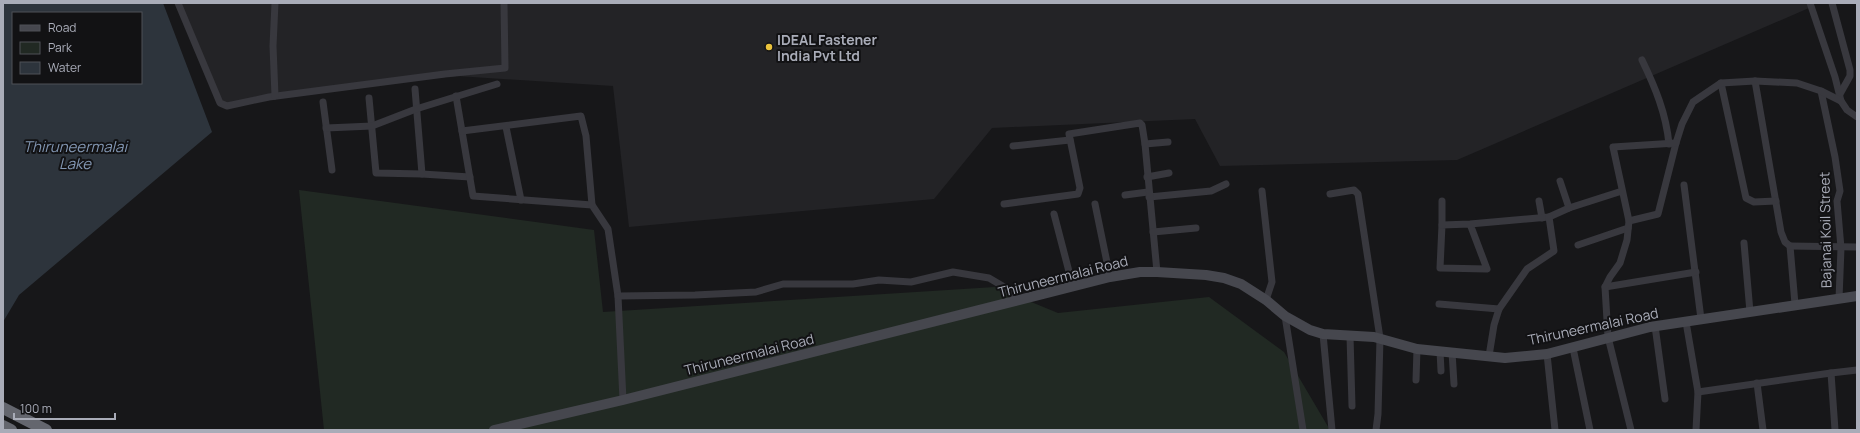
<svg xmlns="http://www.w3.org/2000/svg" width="1860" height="433" viewBox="0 0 1860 433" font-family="Manrope,sans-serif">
<rect width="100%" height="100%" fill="#171719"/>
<!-- built -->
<path fill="#232326" d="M180,3H1808L1809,8L1457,160L1220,166L1195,119L992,128L934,199L629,227L613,86L457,76L363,85L223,107Z"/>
<!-- green -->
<path fill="#212923" d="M299,190L594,230L603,312L995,287L1058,313L1209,297L1284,352L1330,430H324Z"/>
<!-- water -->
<path fill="#2d343c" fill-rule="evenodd" d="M3,3H163L212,132L19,295L3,322ZM13,13H141V83H13Z"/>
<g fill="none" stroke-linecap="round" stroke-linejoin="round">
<!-- street -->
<g stroke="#38383e" stroke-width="7">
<path d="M178,3L220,103L227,106L269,97L445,74L505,68L504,3"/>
<path d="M275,3L273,46L275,96"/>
<path d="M1810,3L1835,77L1841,101"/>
<path d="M1832,3L1850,70V76L1840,94"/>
<path d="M1642,60C1655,87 1666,113 1669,144"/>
<path d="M1755,81L1781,232L1785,242L1790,246L1795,304"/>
<path d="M1721,83L1746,198L1754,202L1776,201"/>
<path d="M415,89L422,174L470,177"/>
<path d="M1821,91L1835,157L1840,191L1837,201L1841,248L1839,299"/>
<path d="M456,96L473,196L592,205L608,229L618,296L623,400"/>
<path d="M369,98L376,173L422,174"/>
<path d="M323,102L332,170"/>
<path d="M506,127L521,200"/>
<path d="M326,128L372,126L416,109L497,84"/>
<path d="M462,131L581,116L586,136L592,205"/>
<path d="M1145,144L1168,142"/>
<path d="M1013,146L1070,140"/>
<path d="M1147,177L1169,173"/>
<path d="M1560,181L1569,208"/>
<path d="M1684,185L1701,319"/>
<path d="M1262,191L1272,282L1266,300"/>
<path d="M1330,194L1354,190L1358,194L1380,338L1378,414L1376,430"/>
<path d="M1125,195L1148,192"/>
<path d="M1149,197L1211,191L1226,184"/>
<path d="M1539,201L1542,218"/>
<path d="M1004,204L1078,194L1080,188L1069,134L1140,123L1142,125L1145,144L1157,272"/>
<path d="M1095,204L1110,277"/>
<path d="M1054,214L1073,287"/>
<path d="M1629,221L1658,214L1676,143L1682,124L1693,102L1721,83L1755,81L1797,83L1821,91L1841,101L1847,110L1857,117"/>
<path d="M1470,224L1487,269L1440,268L1442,225L1470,224L1549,217L1569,208L1622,191"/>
<path d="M1442,225V201"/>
<path d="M1153,232L1196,228"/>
<path d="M1744,243L1750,312"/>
<path d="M1578,245L1628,228"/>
<path d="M1790,246L1857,247"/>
<path d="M1605,287L1696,272"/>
<path d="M618,296L695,295L756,292L783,284H853L879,280L911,282L953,272L989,278L1006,288L1016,302"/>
<path d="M1439,304L1499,309"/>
<path d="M1285,316L1303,430"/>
<path d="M1686,322L1698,392L1696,430"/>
<path d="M1655,326L1665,399"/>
<path d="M1323,334L1332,430"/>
<path d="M1350,336L1352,406"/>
<path d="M1573,348L1590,430"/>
<path d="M1440,351L1441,371"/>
<path d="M1452,352L1454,384"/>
<path d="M1547,354L1555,430"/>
<path d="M1489,356L1494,325L1499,309L1527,269L1554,251L1549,217"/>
<path d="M1831,373L1835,430"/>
<path d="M1416,380L1417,349"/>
<path d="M1757,383L1763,430"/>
<path d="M1698,392L1831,373L1857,370"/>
<path d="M1631,430L1608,337L1605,287L1610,277L1620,263L1627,240L1629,221L1613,147L1676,143"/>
</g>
<!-- secondary -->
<path stroke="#46474e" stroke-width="10" d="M494,430L623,400L1110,277L1140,272H1157L1206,275L1224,278L1241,284L1266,300L1285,316L1310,330L1323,334L1374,337L1417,349L1505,358L1547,354L1650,327L1857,296"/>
<!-- highway -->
<g stroke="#64666e" stroke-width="12">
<path d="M3,408L46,430"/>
<path d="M3,426L11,430"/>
</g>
</g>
<!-- markers -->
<circle fill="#ebc33c" stroke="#121214" stroke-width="1.5" cx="769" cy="47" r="4"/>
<g text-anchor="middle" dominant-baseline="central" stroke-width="4" stroke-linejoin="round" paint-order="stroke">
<!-- poi labels -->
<g font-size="14" font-weight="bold" fill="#a9acb8" stroke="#121214" text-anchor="start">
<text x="777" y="39">IDEAL Fastener<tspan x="777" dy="16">India Pvt Ltd</tspan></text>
</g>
<!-- street labels -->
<g font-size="14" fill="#a9acb8" stroke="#121214">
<text transform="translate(1825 230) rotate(-91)">Bajanai Koil Street</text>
<text transform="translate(1063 276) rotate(-14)">Thiruneermalai Road</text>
<text transform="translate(1593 326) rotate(-12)">Thiruneermalai Road</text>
<text transform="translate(749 354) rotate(-14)">Thiruneermalai Road</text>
</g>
<!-- water labels -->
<g font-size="15" font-style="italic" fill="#8296b2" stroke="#121214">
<text x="75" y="146">Thiruneermalai<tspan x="75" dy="17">Lake</tspan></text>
</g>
</g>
<!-- border -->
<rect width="1860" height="433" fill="none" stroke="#a9acb8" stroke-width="8"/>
<!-- legend -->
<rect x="12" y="12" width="130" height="72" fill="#121214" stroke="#4e5056"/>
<rect x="20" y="25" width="20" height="6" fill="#46474e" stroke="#4e5056"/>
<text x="48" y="32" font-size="12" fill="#a9acb8">Road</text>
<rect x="20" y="42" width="20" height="12" fill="#212923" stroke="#4e5056"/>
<text x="48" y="52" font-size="12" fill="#a9acb8">Park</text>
<rect x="20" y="62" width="20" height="12" fill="#2d343c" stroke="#4e5056"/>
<text x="48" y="72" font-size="12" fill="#a9acb8">Water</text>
<!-- scale -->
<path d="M14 413v6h101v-6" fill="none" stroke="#a9acb8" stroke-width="2"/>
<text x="20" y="413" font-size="12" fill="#a9acb8" stroke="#121214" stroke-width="3" paint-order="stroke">100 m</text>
</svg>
